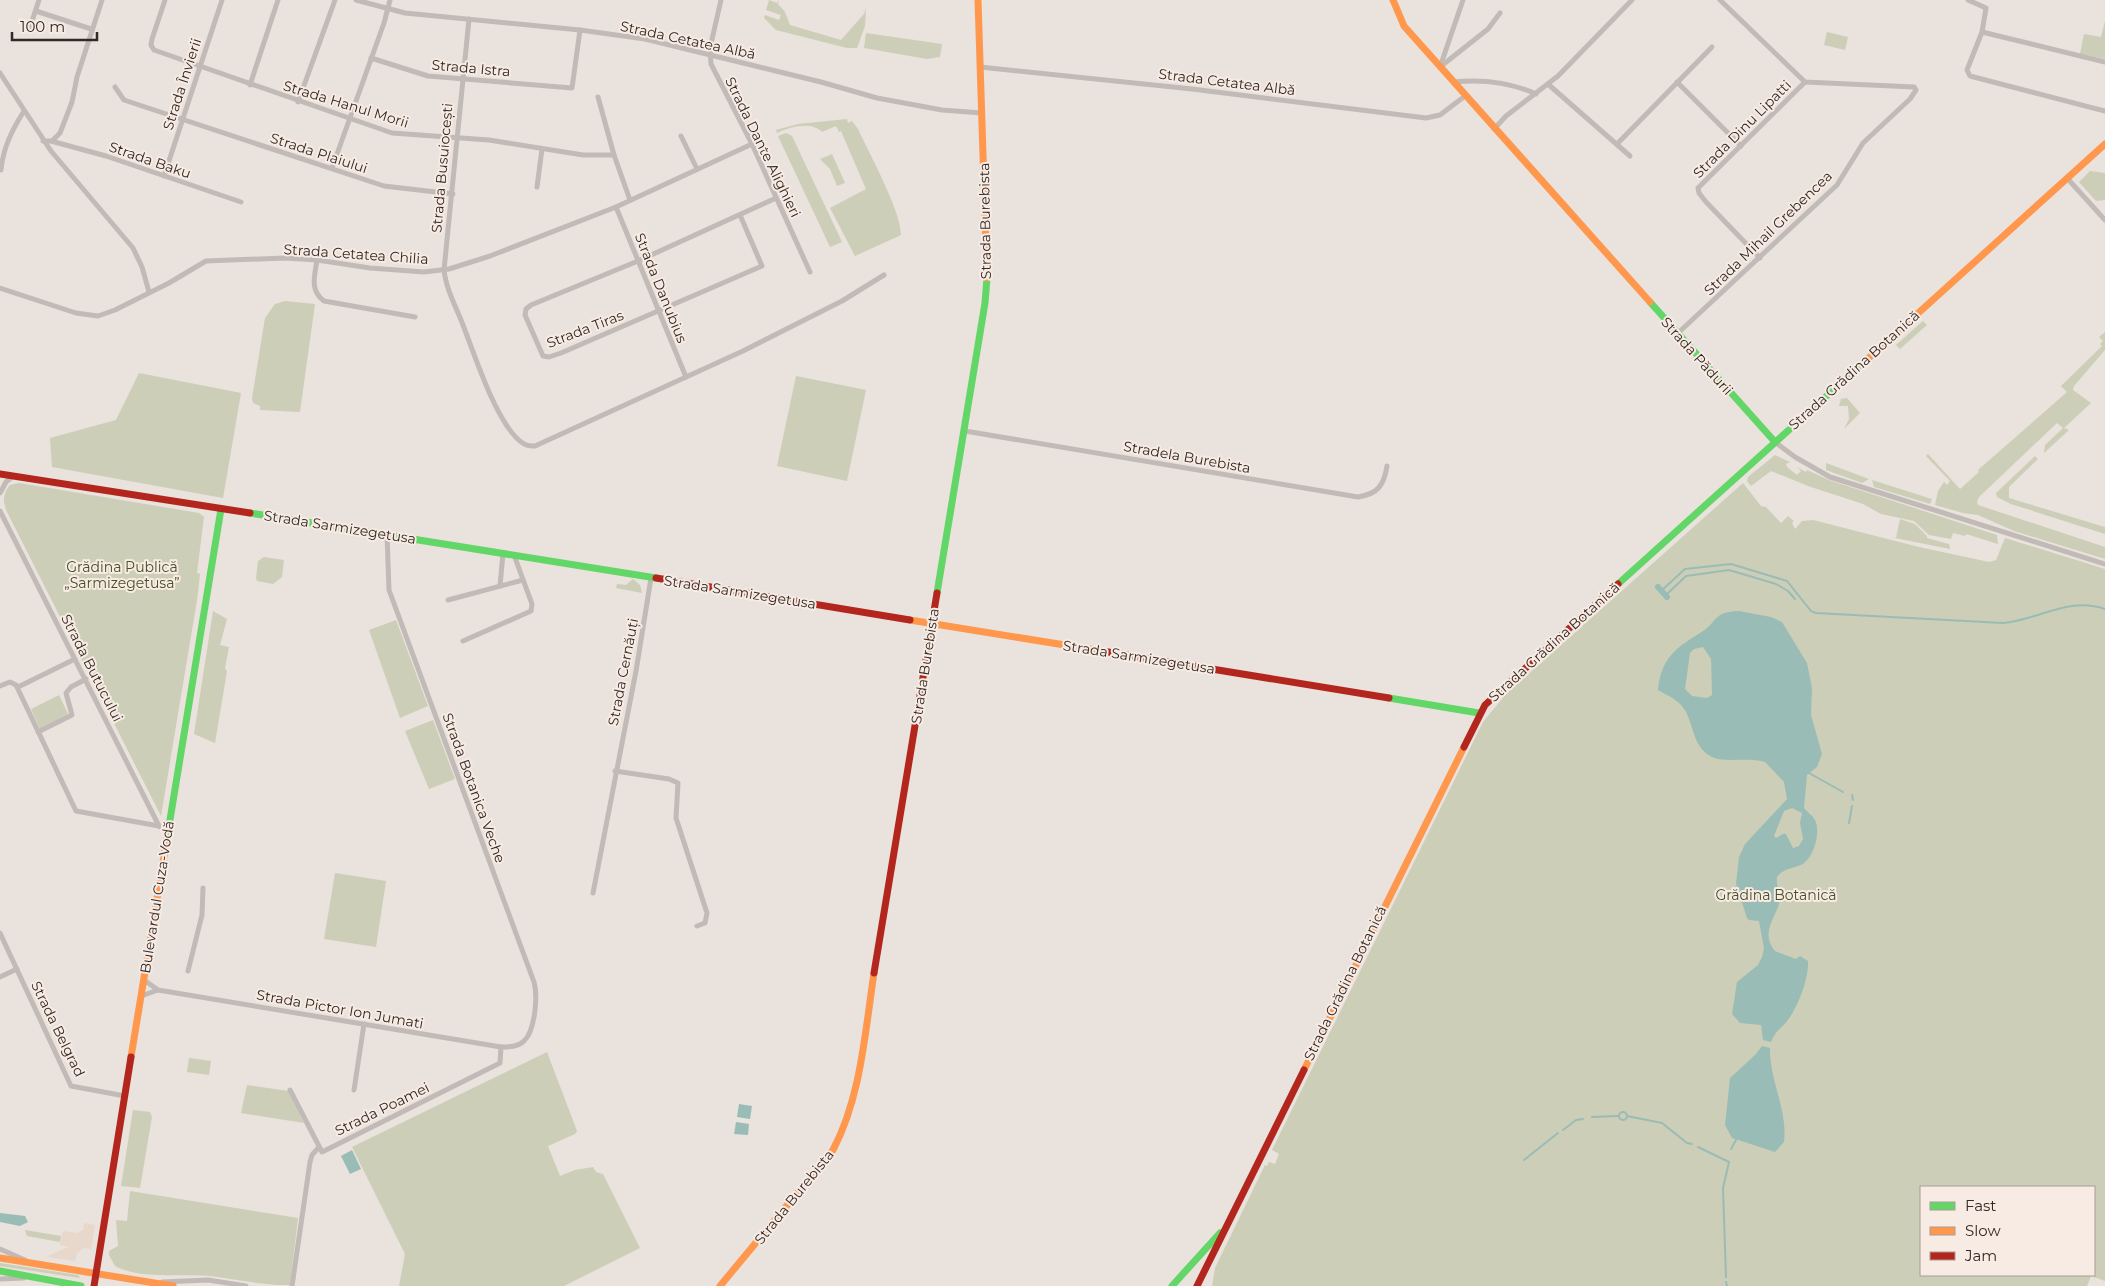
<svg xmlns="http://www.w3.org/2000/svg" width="2105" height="1286" viewBox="0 0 2105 1286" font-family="Montserrat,sans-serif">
<rect width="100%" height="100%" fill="#e9e2dd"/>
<!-- green -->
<g fill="#cdceb7" fill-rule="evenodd">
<path d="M769,0L777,3L779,0L778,4L785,12L790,25L841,40L864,14L866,8L865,26L857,48H847L776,30L764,18L765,15L779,20L781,15L766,10Z"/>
<path d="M2105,21V59L2080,54L2084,34L2101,37Z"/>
<path d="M1827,32L1848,37L1845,50L1824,45Z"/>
<path d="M866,33L942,44L940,57L927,59L864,48Z"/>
<path d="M847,119L848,123L852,121L858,129C869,153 901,211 901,235L855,256L830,208L866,189L841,131L839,132L836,126L822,132C811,121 790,127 777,133L776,130L798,124Z"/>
<path d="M786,133L792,136L842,242L830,247L778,136Z"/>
<path d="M832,154L845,183L837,186L830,169L820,159Z"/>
<path d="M2090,171L2105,173V200L2096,201L2079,182Z"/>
<path d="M285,301L315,304L300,412L260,410V406L253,403L252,398L265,318L275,304Z"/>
<path d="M1923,321L1927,325L1900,349L1896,345Z"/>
<path d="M2105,332V350L2074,386L2073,390L2091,403L2064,428L2069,430L2044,453L2045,445L2063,428L2057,423L1979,497L1977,502L1978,505L2105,547V559L2014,531L1978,515L1963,513L1935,505L1938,491L1944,482L1947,485L1950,481L1926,456L1928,454L1960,489L1979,472L1978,470L2067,392L2061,386L2102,346L2100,344L2103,341L2099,337Z"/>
<path d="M139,373L241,393L223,498L52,467L50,438L116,420Z"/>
<path d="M796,376L866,390L847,481L777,466Z"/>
<path d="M1847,398L1860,413L1844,429L1849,419L1848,406H1839L1841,399Z"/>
<path d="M1775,455L1790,462L1786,464L1787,467L1797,475L1801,471L1797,467L1806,472L1807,470L1829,480L1997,535L1998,544L1966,534L1965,536L1953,533L1951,539L1929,535L1914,521L1881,514L1863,504L1808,486L1771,471L1751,486L1747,481L1748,477Z"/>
<path d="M2035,456L2038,459L2009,487V498L2105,527V534L2011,504L1997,497L1996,493Z"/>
<path d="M1826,463L1869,479L1862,483L1826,470Z"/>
<path d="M1872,480L1932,499L1930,504L1874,487Z"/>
<path d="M19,483L199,513L204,517L197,573L200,574L197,600L161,816L7,512C3,502 2,494 10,485Z"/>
<path d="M1743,483L1761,506L1766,507L1781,523L1788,516L1794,521L1792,523L1795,529L1802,521L1813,520L1919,547L1989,562L1996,560L2005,538L2105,569V1281L2091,1276L2087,1286H1212L1215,1268L1265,1165L1267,1166L1269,1162L1275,1164L1279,1154L1272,1150L1483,722L1506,694ZM1921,1187H2094V1275H1921Z"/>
<path d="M1900,519L1915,524L1927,536V538L1949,544L1950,549L1890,537L1896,538Z"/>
<path d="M264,557L284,560L282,577L273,584L257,581L256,578L258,561Z"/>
<path d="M633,579L640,585L642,593L616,588L617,584L626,585Z"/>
<path d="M213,611L227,619L220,645L229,647L225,668L227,671L215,743L194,734Z"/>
<path d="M396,620L428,706L400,718L369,630Z"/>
<path d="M59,695L68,714L40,729L31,709Z"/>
<path d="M433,720L455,779L429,789L405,731Z"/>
<path d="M335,873L386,881L376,947L324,939Z"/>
<path d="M547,1052L577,1131L575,1134L548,1146L560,1176L575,1170L593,1167L596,1172L603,1174L640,1248L564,1286H399L405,1254L352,1147Z"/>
<path d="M189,1058L211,1061L209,1075L187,1072Z"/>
<path d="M247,1085L288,1091L304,1123L241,1113Z"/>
<path d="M133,1110L150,1112L152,1117L140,1188L121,1186Z"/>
<path d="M130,1191L298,1218L290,1285C266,1286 235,1279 210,1276C182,1273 141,1280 115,1266L109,1255V1251L118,1246L116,1220L127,1221Z"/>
<path d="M25,1230L61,1236L60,1242L27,1236Z"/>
<path d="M0,1263L78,1275L80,1278L0,1266Z"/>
</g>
<!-- plaza -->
<path fill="#e8d8cc" d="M84,1223L95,1225L91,1249L84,1248L77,1253L75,1261L46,1257L68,1247L60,1245L63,1231L77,1233L83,1230Z"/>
<!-- water -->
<g fill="#9abcb6" fill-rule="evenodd">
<path d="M1739,611L1771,617L1782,622L1807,663L1812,688L1811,715L1822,754L1817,767L1807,775L1804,808C1807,812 1812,815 1815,820C1821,832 1814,859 1801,865C1791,869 1784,868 1777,877C1776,884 1779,890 1780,897C1780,915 1758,930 1775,951L1796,959L1800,956L1808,961C1809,978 1799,1003 1790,1017C1784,1027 1776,1029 1771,1042L1763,1040L1761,1025L1740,1023L1732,1014L1737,982L1758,965L1762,957L1764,948L1759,921L1749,920L1747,918L1736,884L1739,857L1745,844L1787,799L1784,782L1765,762C1749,757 1725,763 1712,757C1690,746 1695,720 1681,705C1675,698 1666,695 1658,690C1661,659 1675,648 1700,633C1718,623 1711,612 1739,611ZM1703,647L1711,659L1712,695L1707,698L1692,696L1685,689L1690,653L1694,649ZM1792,808L1802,813L1800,823L1803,839L1799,846L1793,848L1786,834H1783L1776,838L1774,836L1784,811Z"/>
<path d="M1762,1046L1770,1048C1769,1079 1788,1110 1784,1142L1775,1152L1732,1138L1725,1125L1730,1078L1755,1055Z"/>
<path d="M739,1104L752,1106L750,1119L737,1117Z"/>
<path d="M736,1122L749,1124L748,1135L734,1134Z"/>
<path d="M352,1150L361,1169L350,1174L341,1156Z"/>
<path d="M0,1213L25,1216L28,1222L20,1226L0,1222Z"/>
</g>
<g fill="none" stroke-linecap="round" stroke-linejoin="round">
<!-- stream -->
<g stroke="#9abcb6" stroke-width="2">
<path d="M1661,591L1685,569L1731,564L1787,581L1811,611L1816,613L2003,623C2039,620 2068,596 2105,609"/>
<path d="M1666,595L1686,576L1729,570L1776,584L1788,591L1795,599"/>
<path d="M1809,773L1843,792"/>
<path d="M1852,795L1853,800"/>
<path d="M1849,823L1852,806"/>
<circle cx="1623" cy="1116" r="4"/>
<path d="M1627,1116L1662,1123L1687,1143L1692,1144"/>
<path d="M1592,1117L1619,1116"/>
<path d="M1563,1130L1576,1120L1583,1119"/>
<path d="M1698,1147L1729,1162L1723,1188L1726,1277"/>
<path d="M1731,1149L1736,1140"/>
<path d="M1524,1160L1558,1133"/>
<path d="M1726,1282L1727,1286"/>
</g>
<!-- canal -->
<path stroke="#9abcb6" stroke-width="6" d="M1658,587L1667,597"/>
<!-- street -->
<g stroke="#c2bab6" stroke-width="5">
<path d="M165,0L152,39L151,45L154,50L392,133L489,140L583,155H614"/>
<path d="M356,0L405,13L580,30L645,39L821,82L877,98L942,110L982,113"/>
<path d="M721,0L710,48L711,64L752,144L810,272"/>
<path d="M1968,0L1986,8L1982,32L1967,70L1970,76L2105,111"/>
<path d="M36,11L91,29"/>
<path d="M469,19L444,270C446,289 456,307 463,325C475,356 492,409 513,434C519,441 525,447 535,446L743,351L842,301L884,275"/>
<path d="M30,27L39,0"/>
<path d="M1982,32L2105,62"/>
<path d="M371,58L428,76L572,88L580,30"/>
<path d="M980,67L1192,89L1426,118L1440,115L1465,96"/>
<path d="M1440,67L1488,29L1500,13"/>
<path d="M1440,67L1463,0"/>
<path d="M0,73L51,151L133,248L142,267L149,292"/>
<path d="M1453,82C1481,79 1510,82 1536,94"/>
<path d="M1677,82L1741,146"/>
<path d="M250,85L278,0"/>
<path d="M1549,85L1630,156"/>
<path d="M115,87L124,100L384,186L453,194"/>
<path d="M598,97L614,155L630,200"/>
<path d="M298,102L335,0"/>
<path d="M1494,129L1506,116L1558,76L1632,0"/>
<path d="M681,136L697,169"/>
<path d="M43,141H51L106,156L241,202"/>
<path d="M52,141L60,133L72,102L77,77L102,0"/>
<path d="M1617,144L1712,47"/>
<path d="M332,168L384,23L390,0"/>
<path d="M1,170C3,148 12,130 24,111"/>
<path d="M164,176L222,0"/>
<path d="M2067,178L2105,220"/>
<path d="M537,187L542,149"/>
<path d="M616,207L686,377"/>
<path d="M740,215L762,266L561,353L549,357L543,356L525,315L526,309L531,305L638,261L776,198"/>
<path d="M1760,258L1706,202L1699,193L1698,188L1805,82"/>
<path d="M317,260C315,275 309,290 324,301L415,317"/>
<path d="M0,288L76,313L98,316L115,310L169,283L206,261L285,258L317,260L370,268L424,272L449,269L490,256L616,207L752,144"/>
<path d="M1677,334L1837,185L1863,143L1910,99L1916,90L1914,87L1805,82L1720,0"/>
<path d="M965,431L1358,497C1378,494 1384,485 1387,466"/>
<path d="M1775,442L1795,457L1830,477L2105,564"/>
<path d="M0,493L6,482L13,476"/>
<path d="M0,511L159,826L168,831"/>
<path d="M500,586L503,553"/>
<path d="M448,600L523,580"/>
<path d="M463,641L531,611L532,604L514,555"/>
<path d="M0,686L10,682L16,685L76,811L159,826"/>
<path d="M18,687L75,659"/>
<path d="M38,732L72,715L66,693L71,687L86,679"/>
<path d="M615,771L669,779L678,783L676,818L707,913L705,923L697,926"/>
<path d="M593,893L636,671L651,578"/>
<path d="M0,933L71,1086L125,1096"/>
<path d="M188,971L202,915L203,888"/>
<path d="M0,977L17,969"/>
<path d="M144,980L158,990L501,1047C509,1047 518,1047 524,1041C535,1031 538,996 534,982L389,590L387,534"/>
<path d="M141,996L158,990"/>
<path d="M290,1090L322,1152L500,1063L501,1047"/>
<path d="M354,1090L364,1024"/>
<path d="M0,1249L25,1260"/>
<path d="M0,1279L24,1278"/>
<path d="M162,1282L208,1280L246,1286"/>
<path d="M292,1286L310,1162L312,1155L319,1147"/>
</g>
<!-- fast -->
<g stroke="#63d668" stroke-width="7">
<path d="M1650,302L1775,442"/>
<path d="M250,513L656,578"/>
<path d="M1618,584L1862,364"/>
<path d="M937,593L985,303L987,278"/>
<path d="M1389,698L1479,713"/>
<path d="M167,838L221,509"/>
<path d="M0,1271L81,1286"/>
<path d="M1172,1286L1220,1233"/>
</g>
<!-- slow -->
<g stroke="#ff974d" stroke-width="7">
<path d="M978,0L987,278"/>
<path d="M1393,0L1404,26L1650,302"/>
<path d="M1862,364L2105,144"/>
<path d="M910,620L1102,651"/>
<path d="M131,1057L167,838"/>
<path d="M1304,1070L1464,747"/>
<path d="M0,1258L173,1286"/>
<path d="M720,1286L833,1150C861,1097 865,1032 874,973"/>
</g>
<!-- jam -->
<g stroke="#b3261e" stroke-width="7">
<path d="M0,474L250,513"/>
<path d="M656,578L910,620"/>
<path d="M1102,651L1389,698"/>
<path d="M1464,747L1485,705L1618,584"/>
<path d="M874,973L937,593"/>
<path d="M94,1286L131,1057"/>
<path d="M1197,1286L1304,1070"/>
</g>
</g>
<g text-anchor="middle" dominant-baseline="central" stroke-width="4" stroke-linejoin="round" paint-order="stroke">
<!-- street labels -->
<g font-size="14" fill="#322825" stroke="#f7ebe3">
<text transform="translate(688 40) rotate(12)">Strada Cetatea Albă</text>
<text transform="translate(471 68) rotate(5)">Strada Istra</text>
<text transform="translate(1227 82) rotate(7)">Strada Cetatea Albă</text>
<text transform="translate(182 84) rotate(-72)">Strada Învierii</text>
<text transform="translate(346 104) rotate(17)">Strada Hanul Morii</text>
<text transform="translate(1742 129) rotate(-45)">Strada Dinu Lipatti</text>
<text transform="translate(763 147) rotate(64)">Strada Dante Alighieri</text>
<text transform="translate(319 153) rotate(18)">Strada Plaiului</text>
<text transform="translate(150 160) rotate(19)">Strada Baku</text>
<text transform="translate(442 168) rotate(-85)">Strada Busuiocești</text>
<text transform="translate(985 221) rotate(-91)">Strada Burebista</text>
<text transform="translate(1768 233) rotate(-44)">Strada Mihail Grebencea</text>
<text transform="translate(356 254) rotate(4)">Strada Cetatea Chilia</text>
<text transform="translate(661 288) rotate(68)">Strada Danubius</text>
<text transform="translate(585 329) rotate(-21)">Strada Tiras</text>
<text transform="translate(1697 356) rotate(48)">Strada Pădurii</text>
<text transform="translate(1854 370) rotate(-42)">Strada Grădina Botanică</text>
<text transform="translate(1187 457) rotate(10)">Stradela Burebista</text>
<text transform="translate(340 527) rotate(9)">Strada Sarmizegetusa</text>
<text transform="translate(740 592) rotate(9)">Strada Sarmizegetusa</text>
<text transform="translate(1554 642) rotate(-42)">Strada Grădina Botanică</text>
<text transform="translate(1139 657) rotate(9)">Strada Sarmizegetusa</text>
<text transform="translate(925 666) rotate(-81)">Strada Burebista</text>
<text transform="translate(92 668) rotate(63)">Strada Butucului</text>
<text transform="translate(623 672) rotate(-79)">Strada Cernăuți</text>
<text transform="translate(474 788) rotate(70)">Strada Botanica Veche</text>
<text transform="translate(157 897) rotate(-81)">Bulevardul Cuza-Vodă</text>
<text transform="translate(1345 983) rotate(-64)">Strada Grădina Botanică</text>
<text transform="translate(340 1009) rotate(10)">Strada Pictor Ion Jumati</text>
<text transform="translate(58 1029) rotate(64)">Strada Belgrad</text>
<text transform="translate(382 1109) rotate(-26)">Strada Poamei</text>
<text transform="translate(794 1197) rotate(-51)">Strada Burebista</text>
</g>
<!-- park labels -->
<g font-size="14" fill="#464f2a" stroke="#f7ebe3">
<text x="122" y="567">Grădina Publică<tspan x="122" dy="16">„Sarmizegetusa”</tspan></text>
<text x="1776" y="895">Grădina Botanică</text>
</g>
</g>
<!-- legend -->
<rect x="1920" y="1186" width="175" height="90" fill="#f7ebe3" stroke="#a89d97"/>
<rect x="1930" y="1202" width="25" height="8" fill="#63d668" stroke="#a89d97"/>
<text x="1965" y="1211" font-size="15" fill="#322825">Fast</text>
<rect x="1930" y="1227" width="25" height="8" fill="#ff974d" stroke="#a89d97"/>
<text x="1965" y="1236" font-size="15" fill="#322825">Slow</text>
<rect x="1930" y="1252" width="25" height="8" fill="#b3261e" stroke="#a89d97"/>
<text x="1965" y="1261" font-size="15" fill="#322825">Jam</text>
<!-- scale -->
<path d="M12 32v8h85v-8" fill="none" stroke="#322825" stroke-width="2.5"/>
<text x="20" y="32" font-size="15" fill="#322825" stroke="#f7ebe3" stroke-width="4" paint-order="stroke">100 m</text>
</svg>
